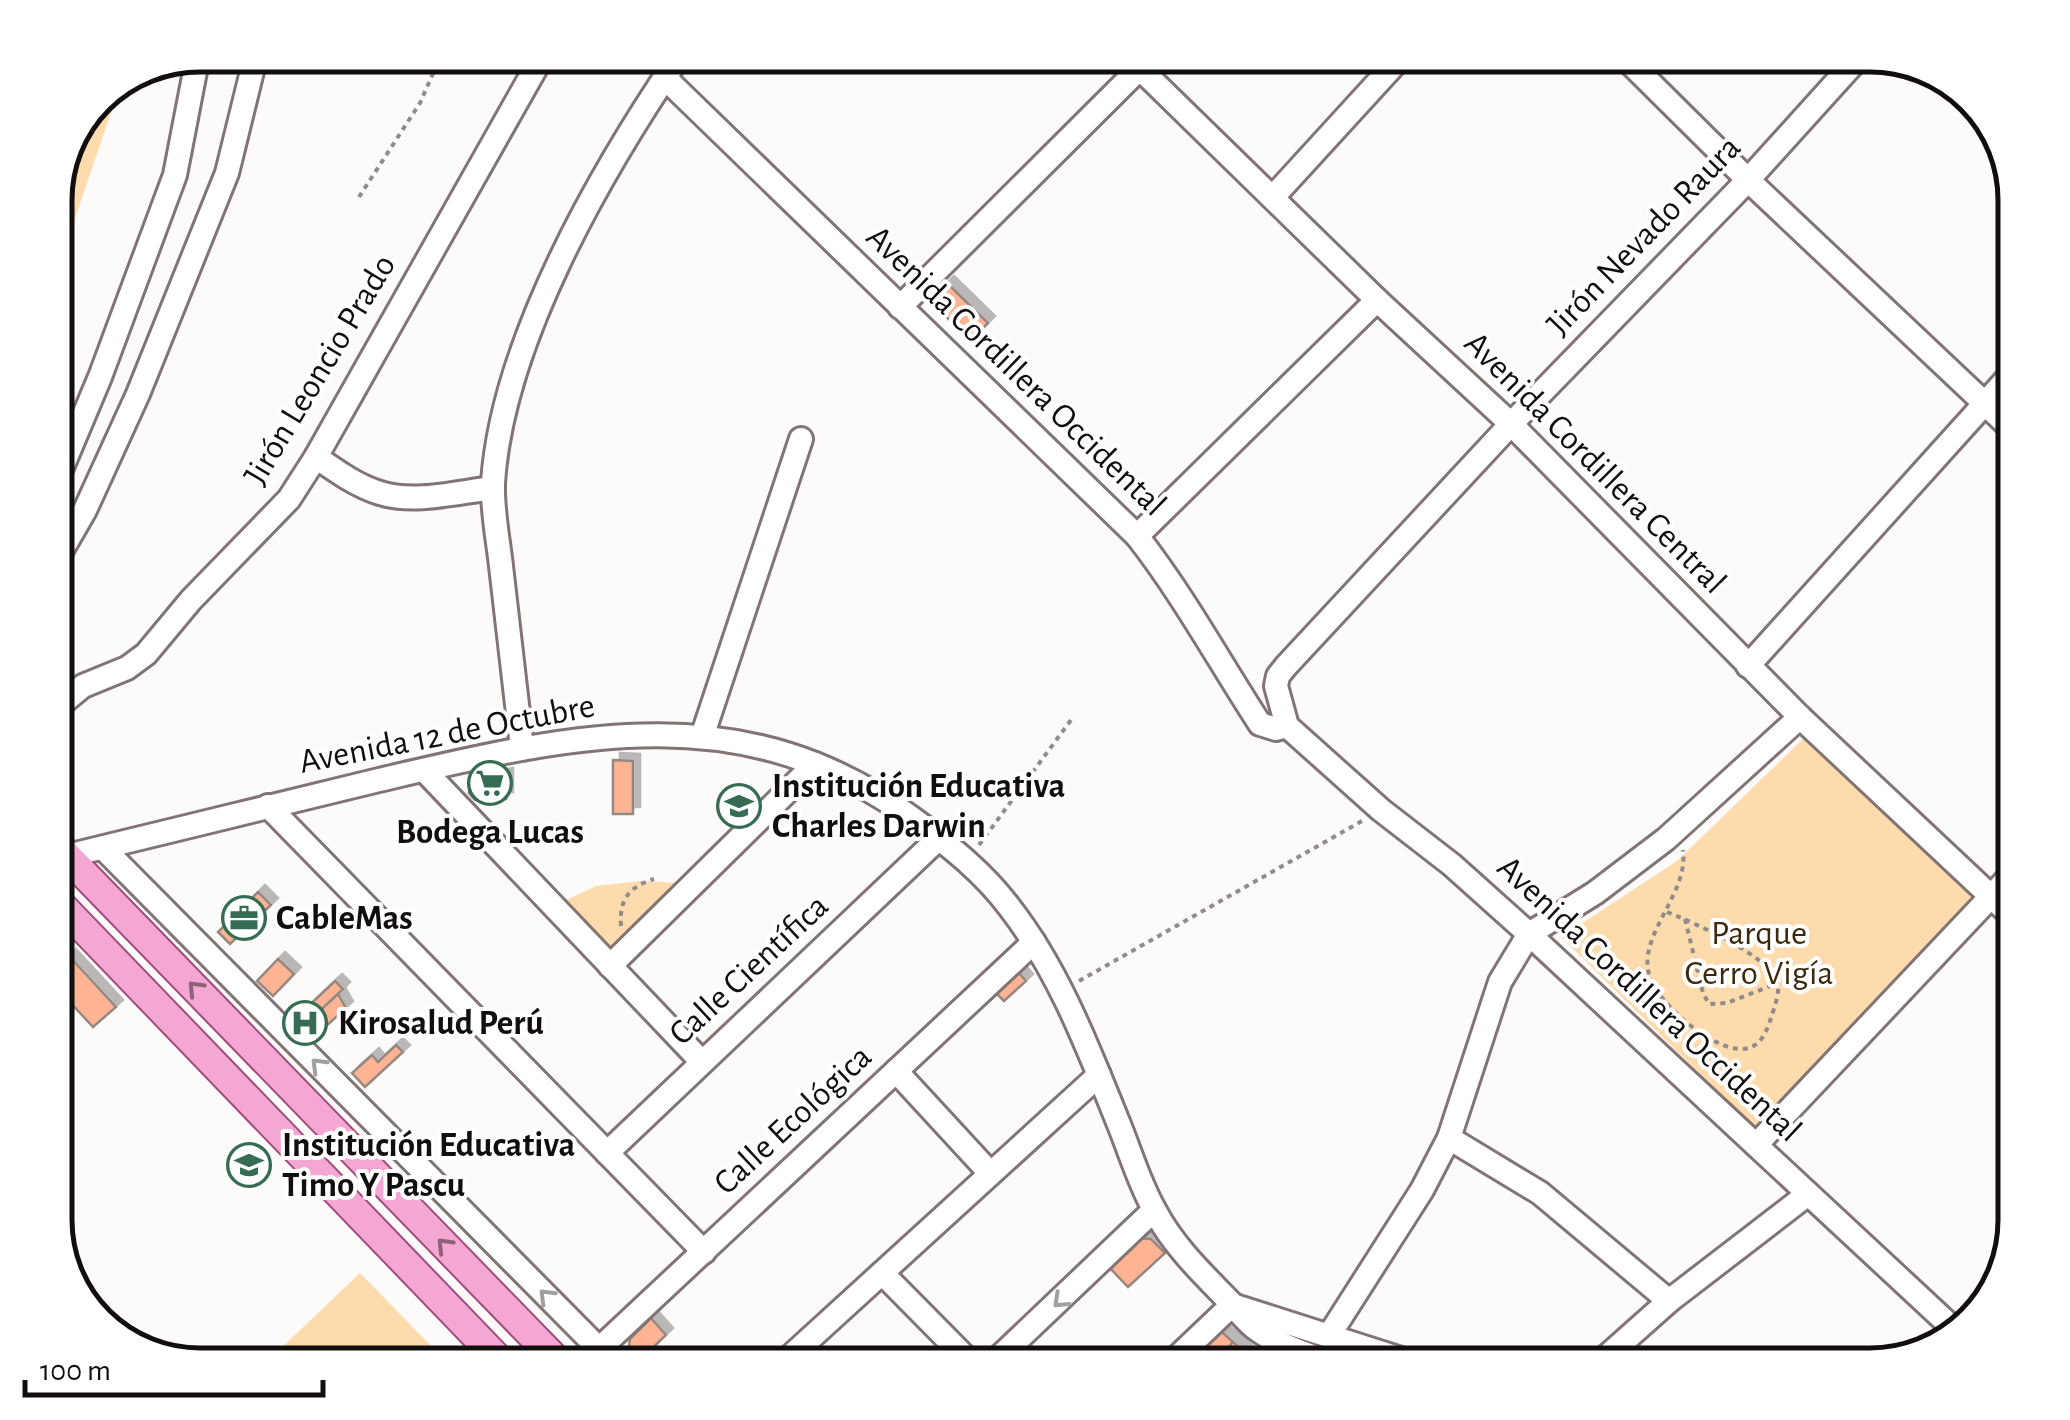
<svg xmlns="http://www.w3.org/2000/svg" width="2070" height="1420" viewBox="0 0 2070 1420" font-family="'Alegreya Sans',sans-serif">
<defs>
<filter id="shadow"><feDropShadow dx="7" dy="-7" stdDeviation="0" flood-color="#0004"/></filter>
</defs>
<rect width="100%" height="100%" fill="#fdfafa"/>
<!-- green -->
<g fill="#fedbad">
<path d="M119,89L72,227L55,222V191L98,97Z"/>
<path d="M1804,738L1980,901L1759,1132L1561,937L1677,861Z"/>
<path d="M641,881L678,883L614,953L562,902L596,886Z"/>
<path d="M360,1273L433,1348L415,1365H282L273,1356Z"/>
</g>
<!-- building -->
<g fill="#feb492" stroke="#958882" stroke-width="2.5" filter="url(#shadow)">
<path d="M947,283L988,323L971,340L939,310L947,302L937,293Z"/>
<path d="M613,760L633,761V814H613Z"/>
<path d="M506,775V799L475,800L469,793L470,782Z"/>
<path d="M258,892L271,905L230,944L218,932Z"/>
<path d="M69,956L116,1007L93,1027L55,986V969Z"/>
<path d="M278,959L294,974L273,996L257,981Z"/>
<path d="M1018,972L1026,981L1004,1001L996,993Z"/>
<path d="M335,981L343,989L308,1023L300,1014Z"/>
<path d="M338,994L346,1008L323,1029L313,1017Z"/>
<path d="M396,1045L403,1052L365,1087L352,1073L372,1055L378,1062Z"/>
<path d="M1138,1238L1151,1239L1165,1253L1128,1287L1108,1266Z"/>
<path d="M651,1318L666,1335L638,1362L628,1352L630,1339Z"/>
<path d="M1210,1332H1222L1233,1342L1212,1365L1195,1348Z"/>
<path d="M1233,1342L1257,1363L1213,1365Z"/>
</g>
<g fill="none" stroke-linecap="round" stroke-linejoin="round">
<!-- minor casing -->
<g stroke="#827474" stroke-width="28">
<g id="minor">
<path d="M1126,55L1377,300L1511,424L1800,717L2015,919"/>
<path d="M1622,55L1748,180L2015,432"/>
<path d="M1861,55L1748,180L1511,424L1286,666L1278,676L1276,686L1287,726L1381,810L1452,865L1529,934L1957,1332"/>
<path d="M665,78L1137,536C1183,595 1219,661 1260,724L1276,729L1287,726"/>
<path d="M1274,196L1403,55"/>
<path d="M900,307L1140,68"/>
<path d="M316,457C336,471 357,486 380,493C414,504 458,492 493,488"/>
<path d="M55,484L100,377L175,175L198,56"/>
<path d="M1137,536L1377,300"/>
<path d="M55,562L85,510L138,394L227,173L256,55"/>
<path d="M1748,666L2015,370"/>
<path d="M55,709L83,686L127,668L146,654L191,600L289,499L316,457L543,55"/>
<path d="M702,737L801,439"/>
<path d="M522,748C515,687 508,627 501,566C498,539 492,510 493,483C502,342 601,171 680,55"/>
<path d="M424,770L702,1062"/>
<path d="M268,806L704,1252"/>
<path d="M103,848L615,1365"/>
<path d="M55,865L67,856C171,831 275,805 379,780C571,735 743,692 916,821C951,847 984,873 1010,908C1059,971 1088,1048 1118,1122C1130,1151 1139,1183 1155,1211C1174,1247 1203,1274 1231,1303C1240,1313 1248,1324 1259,1331C1282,1347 1314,1357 1340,1365"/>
<path d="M610,966L815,764"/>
<path d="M896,1071L990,1173"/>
<path d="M1449,1138L1540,1193L1669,1301"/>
<path d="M1756,1145L2015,871"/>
<path d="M607,1153L939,838"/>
<path d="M882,1273L973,1365"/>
<path d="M1232,1305L1420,1365"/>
<path d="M1330,1334L1422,1190L1449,1138L1500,982L1529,934L1595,893L1666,839L1800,717"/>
<path d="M599,1349L1034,942"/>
<path d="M781,1365L1099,1075"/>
<path d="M991,1365L1154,1210"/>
<path d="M1169,1365L1232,1305"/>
<path d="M1597,1365L1669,1301L1808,1194"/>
</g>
</g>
<!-- major casing -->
<g stroke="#a04c7b" stroke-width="32">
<g id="major">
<path d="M55,844L561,1365"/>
<path d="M55,899L504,1365"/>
</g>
</g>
<!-- path -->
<g stroke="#908c8c" stroke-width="4" stroke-dasharray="5 5" stroke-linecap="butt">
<path d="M359,197L420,103L441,55"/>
<path d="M55,811L66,823"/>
<path d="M979,845L1071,720"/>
<path d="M1667,912C1692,922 1768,955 1777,981C1781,991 1774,1008 1771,1018C1767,1030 1762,1044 1749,1048C1718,1057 1656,1003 1649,974C1638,934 1689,894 1683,850"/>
<path d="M1685,919L1703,993L1709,1004L1727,1003L1778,983"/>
<path d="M621,926C619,899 629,887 654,879"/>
<path d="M1079,981L1362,821"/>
</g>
<!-- minor -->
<use href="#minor" stroke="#fff" stroke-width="22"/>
<!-- major -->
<use href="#major" stroke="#f4a7d3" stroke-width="28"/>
</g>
<!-- one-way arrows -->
<defs><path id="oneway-chevron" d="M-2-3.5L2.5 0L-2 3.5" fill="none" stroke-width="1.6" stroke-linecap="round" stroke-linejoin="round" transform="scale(2.5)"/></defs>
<g stroke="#8f627a">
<use href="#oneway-chevron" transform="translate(195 988) rotate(-134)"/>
<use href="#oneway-chevron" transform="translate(444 1245) rotate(-134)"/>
</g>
<g stroke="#a19f9f">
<use href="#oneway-chevron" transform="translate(318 1065) rotate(-135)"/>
<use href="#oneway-chevron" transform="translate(546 1296) rotate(-135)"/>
<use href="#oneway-chevron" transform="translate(1060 1301) rotate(137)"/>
</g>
<!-- icons -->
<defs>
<g id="supermarket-ring" transform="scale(2.25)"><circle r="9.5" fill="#fff" stroke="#356c53" stroke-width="1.5"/><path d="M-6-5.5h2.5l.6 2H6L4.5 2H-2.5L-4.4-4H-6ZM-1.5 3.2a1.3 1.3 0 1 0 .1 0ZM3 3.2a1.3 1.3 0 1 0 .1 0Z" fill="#356c53"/></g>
<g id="school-ring" transform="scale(2.25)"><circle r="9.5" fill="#fff" stroke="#356c53" stroke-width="1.5"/><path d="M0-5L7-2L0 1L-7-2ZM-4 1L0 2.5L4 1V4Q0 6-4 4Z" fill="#356c53"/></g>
<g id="office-ring" transform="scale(2.25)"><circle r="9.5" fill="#fff" stroke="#356c53" stroke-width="1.5"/><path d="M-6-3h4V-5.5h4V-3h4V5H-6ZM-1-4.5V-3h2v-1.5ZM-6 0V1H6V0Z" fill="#356c53"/></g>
<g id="hospital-ring" transform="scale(2.25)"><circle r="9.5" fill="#fff" stroke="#356c53" stroke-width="1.5"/><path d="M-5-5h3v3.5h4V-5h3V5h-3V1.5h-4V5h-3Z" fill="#356c53"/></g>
</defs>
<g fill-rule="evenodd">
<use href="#supermarket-ring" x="490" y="783"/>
<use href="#school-ring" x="739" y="806"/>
<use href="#office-ring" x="244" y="918"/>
<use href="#hospital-ring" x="305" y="1023"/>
<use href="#school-ring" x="249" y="1165"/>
</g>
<g text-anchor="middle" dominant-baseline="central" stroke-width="8" stroke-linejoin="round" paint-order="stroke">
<!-- street labels -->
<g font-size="35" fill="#130e0e" stroke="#fff">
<text transform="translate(1644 236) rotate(-46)">Jirón Nevado Raura</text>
<text transform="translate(320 370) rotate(-59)">Jirón Leoncio Prado</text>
<text transform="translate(1016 371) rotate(44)">Avenida Cordillera Occidental</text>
<text transform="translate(1595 463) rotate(45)">Avenida Cordillera Central</text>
<text transform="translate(447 734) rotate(-11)">Avenida 12 de Octubre</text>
<text transform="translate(749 970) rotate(-43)">Calle Científica</text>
<text transform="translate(1649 999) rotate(43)">Avenida Cordillera Occidental</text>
<text transform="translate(793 1120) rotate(-43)">Calle Ecológica</text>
</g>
<!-- poi labels -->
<g font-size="35" font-weight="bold" fill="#130e0e" stroke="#fff" text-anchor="start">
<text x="772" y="786">Institución Educativa<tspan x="772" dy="40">Charles Darwin</tspan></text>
<text x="490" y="832" text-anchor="middle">Bodega Lucas</text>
<text x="276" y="918">CableMas</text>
<text x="338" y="1023">Kirosalud Perú</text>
<text x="282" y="1145">Institución Educativa<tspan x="282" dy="40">Timo Y Pascu</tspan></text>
</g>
<!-- park labels -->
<g font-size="35" fill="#3c290c" stroke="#fff">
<text x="1759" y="933">Parque<tspan x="1759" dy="40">Cerro Vigía</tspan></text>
</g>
</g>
<!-- crop -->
<path d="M0 0H2070V1420H0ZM200 72H1870A128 128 0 0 1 1998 200V1220A128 128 0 0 1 1870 1348H200A128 128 0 0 1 72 1220V200A128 128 0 0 1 200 72Z" fill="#fff" fill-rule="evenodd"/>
<path fill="none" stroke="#130e0e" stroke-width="5" d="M200 72H1870A128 128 0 0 1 1998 200V1220A128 128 0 0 1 1870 1348H200A128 128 0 0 1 72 1220V200A128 128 0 0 1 200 72Z"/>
<!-- scale -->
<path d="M25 1380v15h298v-15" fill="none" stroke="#130e0e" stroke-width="5"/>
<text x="40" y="1380" font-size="30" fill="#130e0e" stroke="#ffffff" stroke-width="8" paint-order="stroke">100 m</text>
</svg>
